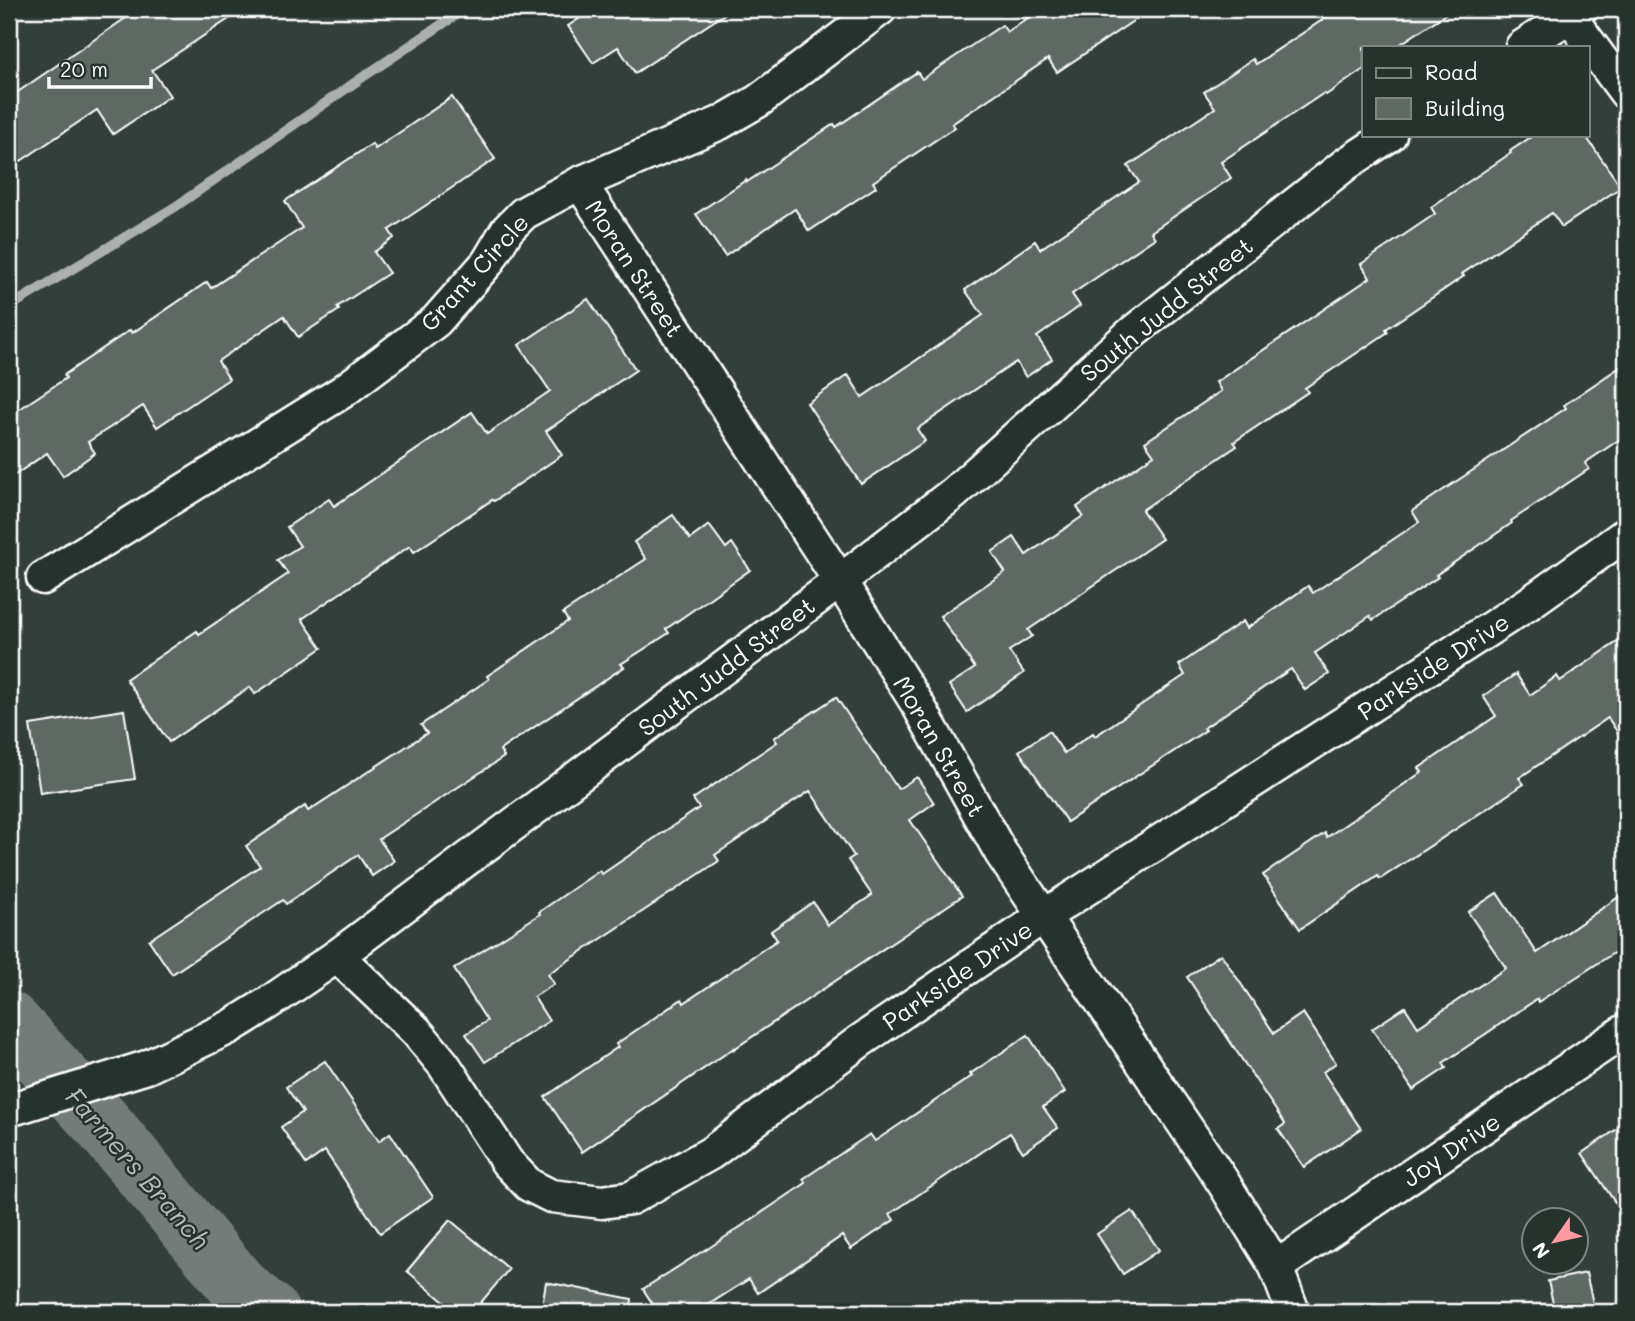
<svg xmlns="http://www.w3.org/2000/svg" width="1635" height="1321" viewBox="0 0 1635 1321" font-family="Mali,sans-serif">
<rect width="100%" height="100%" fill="#333f3a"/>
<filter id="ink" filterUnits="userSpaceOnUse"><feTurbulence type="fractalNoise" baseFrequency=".0143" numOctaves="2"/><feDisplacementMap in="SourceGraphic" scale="14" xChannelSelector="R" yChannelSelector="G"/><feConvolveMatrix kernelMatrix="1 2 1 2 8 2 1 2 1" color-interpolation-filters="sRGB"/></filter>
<g filter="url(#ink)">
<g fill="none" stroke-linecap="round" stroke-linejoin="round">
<!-- stream -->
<path stroke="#abb0ae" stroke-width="10" d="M9,307L175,207L363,77L465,9"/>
<!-- river -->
<path stroke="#737b78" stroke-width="61" d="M9,1022L100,1121L240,1288L269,1312"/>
</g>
<!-- building -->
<g fill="#5f6964" stroke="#fff" stroke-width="2">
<path d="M139,9H244L152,70L170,96L113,134L97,110L9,169V98Z"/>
<path d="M594,9H732L635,73L618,47L593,63L568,26Z"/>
<path d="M1041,9H1151L1057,72L1048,59L952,124L955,127L873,182L876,187L809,231L795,209L725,256L696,214L746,180L747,182L834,124L836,127L917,72L922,79L1002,25L1007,32Z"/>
<path d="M1339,9H1453L1396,47H1364V69L1326,95L1324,93L1221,162L1231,178L1151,232L1155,238L1072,294L1080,306L1037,337L1052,359L1026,377L1016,362L917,429L925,441L861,484L807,403L848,375L862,397L983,315L965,290L1035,241L1040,249L1139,182L1128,166L1215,108L1204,92L1253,59L1256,64Z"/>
<path d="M452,97L495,159L389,230L394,238L374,252L389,273L337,307L339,310L298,337L284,316L218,361L229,379L157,427L143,406L88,442L95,453L63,476L47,453L9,479V416L66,378L64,375L130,330L132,333L207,282L211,288L302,228L285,201L372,144L375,149Z"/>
<path d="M1534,135H1585L1621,187L1562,227L1552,213L1462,274L1464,276L1386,329L1388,332L1305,388L1308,392L1234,442L1237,446L1142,510L1162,539L1028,630L1032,636L1009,651L1024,673L967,712L949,685L975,668L940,616L1005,572L992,552L1014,537L1026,555L1083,516L1077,507L1154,455L1145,442L1221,391L1216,382L1370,278L1361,264L1435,214L1431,207L1511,153L1510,151Z"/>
<path d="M588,299L636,370L546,431L562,455L494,501L492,500L414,552L410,546L302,619L322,648L255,694L250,687L169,742L126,679L197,631L199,634L288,574L278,560L300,546L287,527L329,499L334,506L472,412L487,434L550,391L519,345Z"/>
<path d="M1626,363V435L1585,463L1589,469L1511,521L1512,523L1436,575L1438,577L1373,620L1370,616L1315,653L1329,674L1305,690L1291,669L1204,728L1206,730L1067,822L1019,751L1049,731L1064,753L1093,733L1095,736L1185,675L1179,665L1243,621L1247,628L1308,586L1313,593L1419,522L1412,511L1566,408L1564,405Z"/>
<path d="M673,515L690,539L709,525L726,548L732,543L750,570L666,629L669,633L621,664L624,667L500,750L504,757L379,839L394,861L372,876L358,855L286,904L283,900L172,974L149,940L260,866L246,846L305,806L308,811L427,733L421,725L489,679L487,676L568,621L563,613L646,559L634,542Z"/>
<path d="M1626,636V745L1608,718L1519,778L1524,784L1380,879L1378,876L1300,929L1263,875L1325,833L1327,837L1422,772L1419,768L1496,716L1483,696L1516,674L1530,695L1557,676L1560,681Z"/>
<path d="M836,697L898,789L917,777L934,803L910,820L962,896L734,1049V1048L582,1152L545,1097L618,1047L616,1044L682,999L684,1003L777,940L771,931L813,902L828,925L872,895L848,860L854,856L810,791L715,855L719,861L548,974L554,984L534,997L549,1021L485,1062L466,1034L487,1021L454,969L540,914L539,912L599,871L602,874L699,808L693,799L777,742L774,738Z"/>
<path d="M124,710L135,779L40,793L30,725Z"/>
<path d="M1626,892V945L1538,1002L1537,999L1443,1063L1446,1068L1413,1090L1372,1029L1405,1007L1418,1027L1506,968L1468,912L1497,893L1537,953Z"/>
<path d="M1221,954L1274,1033L1303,1013L1336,1063L1323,1072L1361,1129L1304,1167L1278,1129L1285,1124L1187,977Z"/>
<path d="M1028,1035L1065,1092L1043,1107L1058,1128L1023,1152L1010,1133L890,1214L894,1220L851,1249L842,1236L758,1293L749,1279L697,1312H658L643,1289L706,1249V1250L806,1183L803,1179L870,1134L875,1141L972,1076L970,1074Z"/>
<path d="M325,1061L379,1141L390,1133L433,1197L380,1233L325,1151L306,1164L281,1127L303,1112L286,1087Z"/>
<path d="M1626,1123V1219L1582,1153Z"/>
<path d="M1132,1211L1159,1250L1123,1274L1097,1234Z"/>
<path d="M450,1220L509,1269L473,1312H456L407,1271Z"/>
<path d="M1586,1273L1595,1312H1555L1548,1281Z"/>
<path d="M546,1282L632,1299L630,1312H541Z"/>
</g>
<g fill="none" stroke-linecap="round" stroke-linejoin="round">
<!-- minor casing -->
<g stroke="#fff" stroke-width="37">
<g id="minor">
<path d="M1564,9L1626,93"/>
<path d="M1522,47L1580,9"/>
<path d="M580,183L840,581L918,705L1001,853L1223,1182L1276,1267L1293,1312"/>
<path d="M43,578L342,392L436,321L488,262L507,230L524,213L580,183L720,123L758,101L880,9"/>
<path d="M337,956L416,1031L444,1065L507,1162L529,1185L551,1196L602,1202L631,1198L711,1153L860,1041L1044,916L1528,604L1626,534"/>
<path d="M9,1110L147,1067L230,1027L267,1004L337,956L840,581L954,493L1133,332L1346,164L1390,135"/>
<path d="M1276,1267L1626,1030"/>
</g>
</g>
<!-- minor -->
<use href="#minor" stroke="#26332d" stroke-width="32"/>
</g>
</g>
<g text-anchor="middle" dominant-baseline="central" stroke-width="5" stroke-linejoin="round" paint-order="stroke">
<!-- street labels -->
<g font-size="24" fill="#fff" stroke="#26332d">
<text transform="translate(635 268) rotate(57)">Moran Street</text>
<text transform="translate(474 272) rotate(-48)">Grant Circle</text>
<text transform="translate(1166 309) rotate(-39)">South Judd Street</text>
<text transform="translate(726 666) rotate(-37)">South Judd Street</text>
<text transform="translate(1433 666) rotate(-33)">Parkside Drive</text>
<text transform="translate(940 746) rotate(60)">Moran Street</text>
<text transform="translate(957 975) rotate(-34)">Parkside Drive</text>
<text transform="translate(1451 1149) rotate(-34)">Joy Drive</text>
</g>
<!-- water labels -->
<g font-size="26" font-style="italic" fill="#b9bdbc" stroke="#26332d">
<text transform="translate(138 1168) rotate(49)">Farmers Branch</text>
</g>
</g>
<!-- margin -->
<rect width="1635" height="1321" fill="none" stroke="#26332d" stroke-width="35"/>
<rect x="18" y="18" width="1600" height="1286" fill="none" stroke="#fff" stroke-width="2.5" filter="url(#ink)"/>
<!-- legend -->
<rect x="1362" y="46" width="228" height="91" fill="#26332d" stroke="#7d8581" stroke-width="2"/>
<rect x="1376" y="68" width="35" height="10" fill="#26332d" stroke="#7d8581" stroke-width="2"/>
<text x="1425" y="80" font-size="21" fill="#ffffff">Road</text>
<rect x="1376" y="98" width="35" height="21" fill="#5f6964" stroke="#7d8581" stroke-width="2"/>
<text x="1425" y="116" font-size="21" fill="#ffffff">Building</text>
<!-- north arrow -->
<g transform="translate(1555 1241) rotate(236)"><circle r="33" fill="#26332d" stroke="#7d8581" stroke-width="2"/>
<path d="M0-5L12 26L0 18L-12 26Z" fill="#ff9aa2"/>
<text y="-10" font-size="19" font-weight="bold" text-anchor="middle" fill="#ffffff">N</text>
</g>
<!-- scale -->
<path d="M49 77v10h102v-10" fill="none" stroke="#ffffff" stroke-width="3.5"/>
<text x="60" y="77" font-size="21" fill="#ffffff" stroke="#26332d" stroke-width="5" paint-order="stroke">20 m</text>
</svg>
